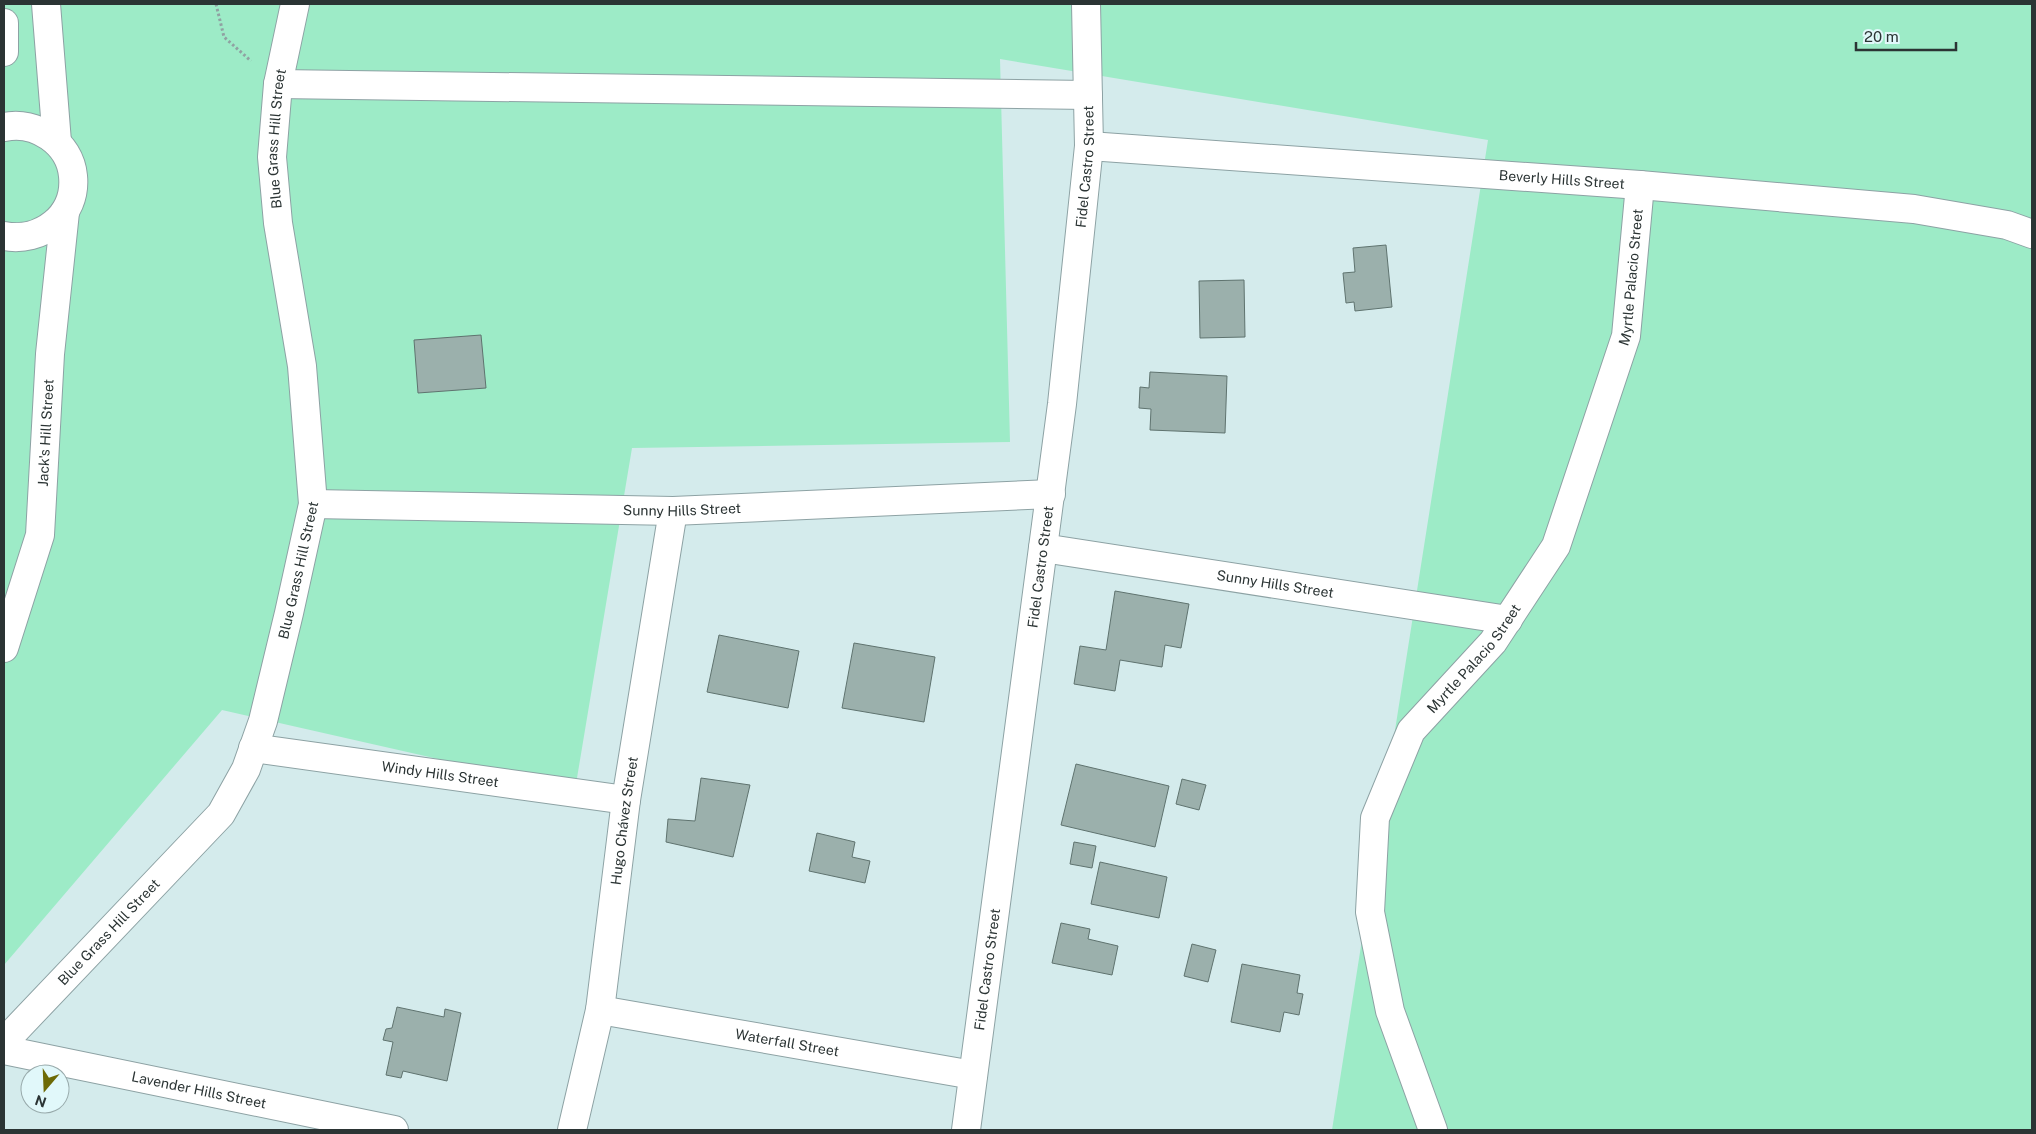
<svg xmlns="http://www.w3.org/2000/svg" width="2036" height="1134" viewBox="0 0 2036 1134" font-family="'Public Sans',sans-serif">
<rect width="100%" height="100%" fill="#d4ebec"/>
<!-- green -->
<path fill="#9debc7" d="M4,4H2032V1130H1332L1488,140L1000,59L1010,442L632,448L575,790L222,710L4,965Z"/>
<!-- building -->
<g fill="#9bb0ac" stroke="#5f736f">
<path d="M1386,245L1392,307L1355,311L1354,302L1346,303L1343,273L1355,272L1353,248Z"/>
<path d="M1244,280L1245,337L1200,338L1199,281Z"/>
<path d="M481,335L486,388L418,393L414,340Z"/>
<path d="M1150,372L1227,376L1225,433L1150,430L1151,409L1139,408L1140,387L1149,388Z"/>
<path d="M1115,591L1189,604L1181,648L1165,645L1162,667L1120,660L1115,691L1074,684L1080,646L1106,650Z"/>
<path d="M719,635L799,651L788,708L707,692Z"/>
<path d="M854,643L935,657L924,722L842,708Z"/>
<path d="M1076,764L1169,786L1155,847L1061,825Z"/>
<path d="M701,778L750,785L733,857L666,842L668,819L695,821Z"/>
<path d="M1182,779L1206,785L1199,810L1176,804Z"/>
<path d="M817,833L855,842L852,857L870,861L865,883L809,871Z"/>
<path d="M1074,842L1096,846L1092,868L1070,864Z"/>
<path d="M1100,862L1167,877L1159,918L1091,904Z"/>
<path d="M1061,923L1090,929L1088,939L1118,946L1112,975L1052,963Z"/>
<path d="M1192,944L1216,950L1208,982L1184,976Z"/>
<path d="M1242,964L1300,975L1297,993L1303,994L1299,1015L1284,1012L1280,1032L1231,1022Z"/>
<path d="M397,1007L444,1017L445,1009L461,1013L447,1081L403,1071L401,1078L386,1075L393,1042L383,1040L386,1029L392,1028Z"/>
</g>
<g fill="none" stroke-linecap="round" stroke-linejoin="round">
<!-- minor casing -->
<g stroke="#8da2a4" stroke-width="30">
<g id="minor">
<path d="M46,4L57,142"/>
<path d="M4,23V52"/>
<path d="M278,84L1088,95"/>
<path d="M4,127C36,120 70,143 73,176C77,216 41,243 4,236"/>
<path id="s1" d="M1089,146L1640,185L1914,209L2007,225L2032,234"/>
<path id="s2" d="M313,504L673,511L1051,494"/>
<path id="s3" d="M1043,548L1508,620"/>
<path id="s4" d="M4,648L40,535L50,354L65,212"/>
<path id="s5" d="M253,748L626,800"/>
<path id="s6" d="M600,1010L973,1075"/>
<path id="s7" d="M4,1042L221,814L246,769L263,721L289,613L313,504L302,366L278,223L272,157L278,84L295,4"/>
<path id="s8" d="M4,1050L394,1130"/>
<path id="s9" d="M572,1130L600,1010L626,800L673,511"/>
<path id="s10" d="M966,1130L1062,404L1089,146L1086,4"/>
<path id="s11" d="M1433,1130L1390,1011L1370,912L1375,818L1411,731L1493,642L1556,546L1626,336L1640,185"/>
</g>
</g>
<!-- path -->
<path stroke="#90a1a2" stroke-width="3" stroke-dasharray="2.5 2.5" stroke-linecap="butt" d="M216,4L224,37L251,61"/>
<!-- minor -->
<use href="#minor" stroke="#fff" stroke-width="28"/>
</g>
<g text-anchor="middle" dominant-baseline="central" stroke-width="5" stroke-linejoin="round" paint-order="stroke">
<!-- street labels -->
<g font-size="14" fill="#2b3434" stroke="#e1f8fa">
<text stroke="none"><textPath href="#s7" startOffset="1008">Blue Grass Hill Street</textPath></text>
<text stroke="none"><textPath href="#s10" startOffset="971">Fidel Castro Street</textPath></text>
<text stroke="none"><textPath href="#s1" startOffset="474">Beverly Hills Street</textPath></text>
<text stroke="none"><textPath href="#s11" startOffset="932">Myrtle Palacio Street</textPath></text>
<text stroke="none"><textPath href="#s4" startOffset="221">Jack's Hill Street</textPath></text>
<text stroke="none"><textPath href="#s2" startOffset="369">Sunny Hills Street</textPath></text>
<text stroke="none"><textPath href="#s10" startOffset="568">Fidel Castro Street</textPath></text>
<text stroke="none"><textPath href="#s7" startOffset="572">Blue Grass Hill Street</textPath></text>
<text stroke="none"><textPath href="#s3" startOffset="235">Sunny Hills Street</textPath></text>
<text stroke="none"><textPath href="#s11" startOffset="512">Myrtle Palacio Street</textPath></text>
<text stroke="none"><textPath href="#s5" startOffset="189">Windy Hills Street</textPath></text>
<text stroke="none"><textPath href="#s9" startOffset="314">Hugo Chávez Street</textPath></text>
<text stroke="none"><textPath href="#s7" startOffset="152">Blue Grass Hill Street</textPath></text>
<text stroke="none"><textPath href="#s10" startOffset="162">Fidel Castro Street</textPath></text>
<text stroke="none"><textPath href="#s6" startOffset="190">Waterfall Street</textPath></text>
<text stroke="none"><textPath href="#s8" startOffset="199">Lavender Hills Street</textPath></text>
</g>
</g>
<!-- border -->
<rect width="2036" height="1134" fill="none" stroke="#2b3434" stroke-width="10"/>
<!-- north arrow -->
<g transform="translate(45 1089) rotate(199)"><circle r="24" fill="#e1f8fa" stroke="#98aaab"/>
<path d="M0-4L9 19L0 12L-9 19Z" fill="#6d6a06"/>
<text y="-8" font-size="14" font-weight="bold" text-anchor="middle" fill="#2b3434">N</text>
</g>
<!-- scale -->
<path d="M1856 42v8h100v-8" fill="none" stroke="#2b3434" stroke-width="2.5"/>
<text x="1864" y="42" font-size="15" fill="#2b3434" stroke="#e1f8fa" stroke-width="4" paint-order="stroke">20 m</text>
</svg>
